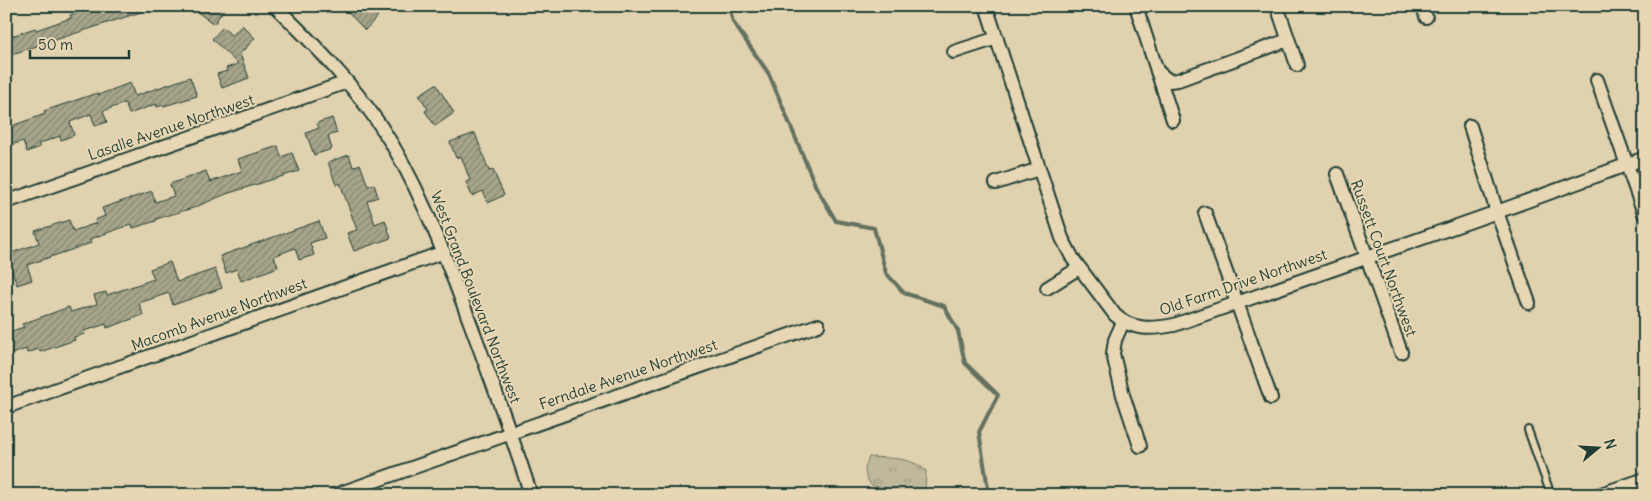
<svg xmlns="http://www.w3.org/2000/svg" width="1651" height="501" viewBox="0 0 1651 501" font-family="Delius,sans-serif">
<defs>
<pattern id="park-tufts" width="24" height="20" patternUnits="userSpaceOnUse" patternTransform="scale(1.25)"><rect width="24" height="20" fill="#c0b89b"/><path d="M3 7l-1-3M5 7V3M7 7l1-3M15 17l-1-3M17 17v-4M19 17l1-3" fill="none" stroke="#9b977f"/></pattern>
<pattern id="building-hatch" width="6" height="6" patternUnits="userSpaceOnUse" patternTransform="scale(1.25)"><rect width="6" height="6" fill="#a7a58a"/><path d="M-1 1l2-2M0 6l6-6M5 7l2-2" fill="none" stroke="#878872"/></pattern>
</defs>
<rect width="100%" height="100%" fill="#e0d1af"/>
<filter id="ink" filterUnits="userSpaceOnUse"><feTurbulence type="fractalNoise" baseFrequency=".02" numOctaves="2"/><feDisplacementMap in="SourceGraphic" scale="10" xChannelSelector="R" yChannelSelector="G"/><feConvolveMatrix kernelMatrix="1 2 1 2 8 2 1 2 1" color-interpolation-filters="sRGB"/></filter>
<g filter="url(#ink)">
<!-- park -->
<path fill="url(#park-tufts)" stroke="#707a68" d="M869,457C887,458 913,457 926,471L925,489L909,494L871,485C863,473 864,470 869,457Z"/>
<g fill="none" stroke-linecap="round" stroke-linejoin="round">
<!-- stream -->
<path stroke="#637160" stroke-width="4" d="M729,6L733,22L769,74L816,187L836,221L874,228L886,273L904,293L944,306L958,331L965,363L998,395L979,432L989,495"/>
</g>
<!-- building -->
<g fill="url(#building-hatch)" stroke="#1f3d34">
<path d="M87,6H153V8L6,56V38L35,28L36,30L71,18L70,15L81,11L80,9Z"/>
<path d="M189,6H226L214,24Z"/>
<path d="M342,6H368L378,16L365,30Z"/>
<path d="M242,25L255,38L240,54L249,78L222,88L217,74L227,71L226,68L238,64L212,39L223,27L232,36Z"/>
<path d="M190,77L197,96L164,106L163,105L157,107L156,104L129,114L125,103L103,111L107,122L95,126L91,114L70,122L74,135L61,140L60,136L38,144L40,147L27,152L23,141L11,145L6,131V128L45,114L44,111L97,93L98,95L130,83L135,96Z"/>
<path d="M436,84L454,113L435,126L425,111L428,109L419,95Z"/>
<path d="M332,118L337,133L328,136L332,149L314,155L306,133L319,128L317,123Z"/>
<path d="M475,133L489,171L493,170L504,195L488,203L483,191L472,196L466,182L470,180L461,156L456,158L450,142Z"/>
<path d="M278,146L281,157L292,153L299,171L226,194L193,208L156,219V221L133,228L132,224L90,239L91,243L27,265L32,280L17,285L6,255L39,243L35,231L69,220L73,231L97,223L95,220L105,216L102,208L152,191L155,202L174,196L170,184L206,171L210,182L242,171L238,159Z"/>
<path d="M349,155L353,167L360,164L368,186L374,184L378,197L367,201L375,224L385,220L391,238L354,251L347,233L357,230L340,183L336,185L328,162Z"/>
<path d="M319,221L325,238L310,243L314,255L299,260L295,248L274,256L278,267L241,281L237,269L226,273L220,256Z"/>
<path d="M170,262L177,282L215,269L222,288L173,305L169,293L139,303L143,315L107,328L106,324L84,331L85,334L74,337L75,340L40,352L39,349L27,353L26,349L6,356V333L24,327L22,324L69,307L71,312L97,304L94,295L106,292L107,295L154,279L150,269Z"/>
</g>
<g fill="none" stroke-linecap="round" stroke-linejoin="round">
<!-- service casing -->
<g stroke="#1f3d34" stroke-width="10">
<path id="service" d="M1528,430L1551,495"/>
</g>
<!-- minor casing -->
<g stroke="#1f3d34" stroke-width="16">
<g id="minor">
<path d="M275,6C313,43 350,81 380,125C419,184 443,251 468,317C490,376 512,435 531,495"/>
<path d="M986,6L1062,238L1073,259L1115,315C1132,331 1153,329 1174,325L1497,212L1645,158"/>
<path d="M1136,6L1173,120"/>
<path d="M1277,6L1297,65"/>
<path d="M1423,6L1426,17"/>
<path d="M954,52L997,38"/>
<path d="M1157,71L1169,81L1178,80L1288,40"/>
<path d="M1597,80L1645,216"/>
<path d="M1470,126L1497,212L1529,303"/>
<path d="M1337,174L1401,352"/>
<path d="M996,183L1039,169"/>
<path d="M6,202L347,82"/>
<path d="M1205,213L1271,398"/>
<path d="M1047,288L1079,268"/>
<path d="M1123,322L1115,340L1113,354L1123,395L1140,446"/>
<path d="M6,407L444,252"/>
<path d="M335,495L818,325"/>
<path d="M1598,495L1645,479"/>
</g>
</g>
<!-- service -->
<use href="#service" stroke="#e8d7b4" stroke-width="6"/>
<!-- minor -->
<use href="#minor" stroke="#e8d7b4" stroke-width="12"/>
</g>
</g>
<g text-anchor="middle" dominant-baseline="central" stroke-width="4" stroke-linejoin="round" paint-order="stroke">
<!-- street labels -->
<g font-size="15" fill="#1f3d34" stroke="#e8d7b4">
<text transform="translate(171 127) rotate(-19)">Lasalle Avenue Northwest</text>
<text transform="translate(1384 258) rotate(70)">Russett Court Northwest</text>
<text transform="translate(1243 282) rotate(-19)">Old Farm Drive Northwest</text>
<text transform="translate(476 297) rotate(69)">West Grand Boulevard Northwest</text>
<text transform="translate(219 314) rotate(-20)">Macomb Avenue Northwest</text>
<text transform="translate(628 374) rotate(-19)">Ferndale Avenue Northwest</text>
</g>
</g>
<!-- margin -->
<rect width="1651" height="501" fill="none" stroke="#e8d7b4" stroke-width="25"/>
<rect x="12" y="12" width="1626" height="476" fill="none" stroke="#1f3d34" stroke-width="2" filter="url(#ink)"/>
<!-- north arrow -->
<g transform="translate(1598 448) rotate(72)" stroke="#e8d7b4" stroke-width="4" paint-order="stroke">
<path d="M0-4L9 19L0 12L-9 19Z" fill="#1f3d34"/>
<text y="-8" font-size="14" font-weight="bold" text-anchor="middle" fill="#1f3d34">N</text>
</g>
<!-- scale -->
<path d="M30 50v8h99v-8" fill="none" stroke="#1f3d34" stroke-width="2.5"/>
<text x="38" y="50" font-size="15" fill="#1f3d34" stroke="#e8d7b4" stroke-width="4" paint-order="stroke">50 m</text>
</svg>
